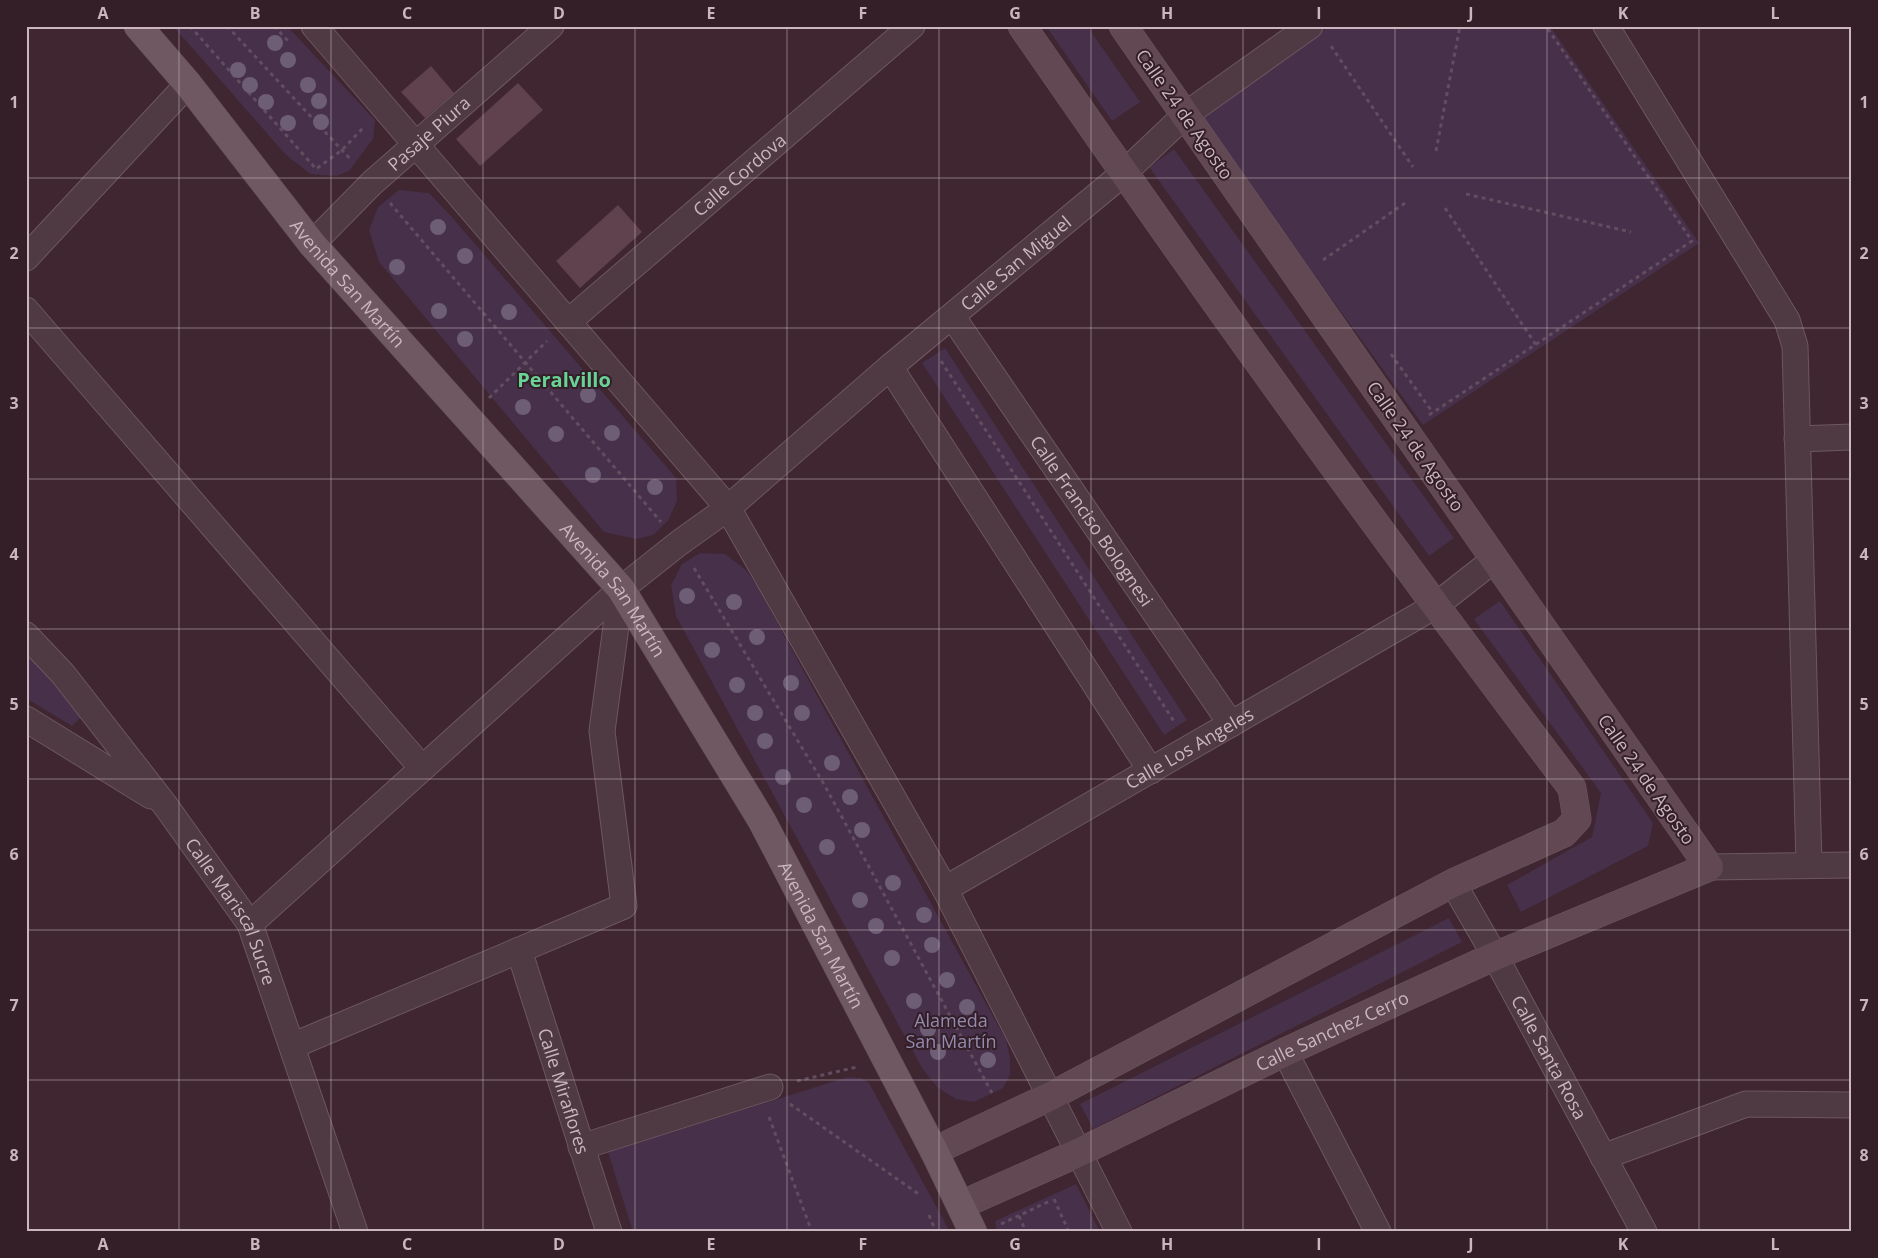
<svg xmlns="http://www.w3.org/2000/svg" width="1878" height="1258" viewBox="0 0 1878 1258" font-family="'Open Sans',sans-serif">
<rect width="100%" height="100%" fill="#3f2631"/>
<!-- green -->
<g fill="#473049">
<path d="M173,26H287L375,120L373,139L349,171L336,176L310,174L285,154Z"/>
<path d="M1046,26H1087L1140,102L1112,121Z"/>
<path d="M1330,26H1550L1699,243L1423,425L1199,116Z"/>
<path d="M1174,149L1454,538L1429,556L1149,167Z"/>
<path d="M399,190L429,193L451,216L676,478L677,501L668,521L653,535L636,539L604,532L379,262L369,230L378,207Z"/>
<path d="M945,348L1187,720L1164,735L922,363Z"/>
<path d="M700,553L725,554L746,570L758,588L1006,1040L1010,1058V1075L1003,1088L974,1102L956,1099L937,1087L922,1068L676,616L671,585L682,564Z"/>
<path d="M1500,601L1653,823L1648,846L1521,912L1507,885L1592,837L1601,793L1474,619Z"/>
<path d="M26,650L83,715L72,726L26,698Z"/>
<path d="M1449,918L1462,942L1093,1129L1080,1104Z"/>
<path d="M848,1077L861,1078L869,1083L950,1232H633L608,1152Z"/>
<path d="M1076,1184L1100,1232H997L995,1221Z"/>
</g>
<!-- building -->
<g fill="#5f424e">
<path d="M431,66L454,93L425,118L401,92Z"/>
<path d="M518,83L543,110L480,166L456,139Z"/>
<path d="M618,205L642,232L580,288L556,261Z"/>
</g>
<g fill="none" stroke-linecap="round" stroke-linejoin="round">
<!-- street casing -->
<g stroke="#6d5761" stroke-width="27">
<g id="street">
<path d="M314,26L728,508L945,889L1119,1232"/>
<path d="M1606,26L1787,320L1795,346L1809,865"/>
<path id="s1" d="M312,244L372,183L551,26"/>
<path d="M26,258L188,84"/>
<path d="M26,310L422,768"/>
<path id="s2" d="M952,316L1231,724"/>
<path id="s3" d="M568,322L912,26"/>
<path d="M890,367L1151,771"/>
<path d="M1797,439L1852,437"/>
<path id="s4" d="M26,635L63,674L165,805L250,924L355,1232"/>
<path d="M26,719L151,796"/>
<path d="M1709,867L1852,865"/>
<path id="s5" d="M1453,883L1495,956L1644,1232"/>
<path id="s6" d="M945,889L1435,606L1495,559"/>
<path id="s7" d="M250,924L621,589L679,543L728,508L890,367L1124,173L1185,115L1310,26"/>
<path id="s8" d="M519,950L609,1232"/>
<path d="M292,1046L624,906L602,731L621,589"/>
<path d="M1285,1052L1378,1232"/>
<path d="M581,1147L770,1087"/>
<path d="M1603,1157L1746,1104L1852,1105"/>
</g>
</g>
<!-- secondary casing -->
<g stroke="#6d5761" stroke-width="29">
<g id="secondary">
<path d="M934,1151L1051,1096L1453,883L1564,833L1577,819L1572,788C1383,538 1200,284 1022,26"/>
<path id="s9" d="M961,1205L1080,1152L1285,1052L1495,956L1709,867L1123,26"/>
</g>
</g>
<!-- primary casing -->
<g stroke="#58434c" stroke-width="29">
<g id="primary">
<path id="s10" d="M138,26L188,84L312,244L621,589L762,821L934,1151L973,1232"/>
</g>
</g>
<!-- path -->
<g stroke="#634d60" stroke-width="3" stroke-dasharray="4 4" stroke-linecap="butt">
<path d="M190,26L316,169L342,150L363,128"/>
<path d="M227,26L352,161"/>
<path d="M274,26L289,42"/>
<path d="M1331,46L1413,167"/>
<path d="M1436,151L1460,26"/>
<path d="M1466,194L1631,232"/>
<path d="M390,203L661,522"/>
<path d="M1445,208L1536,345"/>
<path d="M1323,260L1405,203"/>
<path d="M1391,354L1433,413"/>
<path d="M941,361L1175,723"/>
<path d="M489,398L547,341"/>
<path d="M1429,415L1692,241L1546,26"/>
<path d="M694,568L825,786L992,1093"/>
<path d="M797,1081L857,1067"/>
<path d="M790,1104L920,1195"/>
<path d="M769,1117L812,1232"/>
<path d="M1054,1199L1069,1232"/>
<path d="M929,1215L936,1232"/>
<path d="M1019,1216L1026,1232"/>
<path d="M1001,1224L1052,1200"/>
</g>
<!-- street -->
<use href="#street" stroke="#4f3a43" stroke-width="25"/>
<!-- secondary -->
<use href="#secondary" stroke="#624852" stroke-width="28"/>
<!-- primary -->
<use href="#primary" stroke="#6f5862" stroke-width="28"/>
</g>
<!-- trees -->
<g fill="#6d5e76">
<circle cx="275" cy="43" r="8"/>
<circle cx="288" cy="60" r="8"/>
<circle cx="238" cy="70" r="8"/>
<circle cx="250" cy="85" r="8"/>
<circle cx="308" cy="85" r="8"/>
<circle cx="319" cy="101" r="8"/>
<circle cx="266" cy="102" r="8"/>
<circle cx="321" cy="122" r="8"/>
<circle cx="288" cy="123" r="8"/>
<circle cx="438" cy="227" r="8"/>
<circle cx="465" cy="256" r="8"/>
<circle cx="397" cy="267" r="8"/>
<circle cx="439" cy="311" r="8"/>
<circle cx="509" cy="312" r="8"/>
<circle cx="465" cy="339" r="8"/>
<circle cx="588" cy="395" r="8"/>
<circle cx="523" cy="407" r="8"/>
<circle cx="612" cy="433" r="8"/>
<circle cx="556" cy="434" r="8"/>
<circle cx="593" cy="475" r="8"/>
<circle cx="655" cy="487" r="8"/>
<circle cx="687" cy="596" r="8"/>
<circle cx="734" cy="602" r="8"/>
<circle cx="757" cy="637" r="8"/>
<circle cx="712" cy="650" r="8"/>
<circle cx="791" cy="683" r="8"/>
<circle cx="737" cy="685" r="8"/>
<circle cx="755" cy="713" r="8"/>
<circle cx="802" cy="713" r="8"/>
<circle cx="765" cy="741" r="8"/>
<circle cx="832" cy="763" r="8"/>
<circle cx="783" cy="777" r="8"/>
<circle cx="850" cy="797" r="8"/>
<circle cx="804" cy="805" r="8"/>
<circle cx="862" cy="830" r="8"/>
<circle cx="827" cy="847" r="8"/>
<circle cx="893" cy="883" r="8"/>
<circle cx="860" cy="900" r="8"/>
<circle cx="924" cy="915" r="8"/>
<circle cx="876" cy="926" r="8"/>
<circle cx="932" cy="945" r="8"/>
<circle cx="892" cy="958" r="8"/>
<circle cx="947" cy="980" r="8"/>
<circle cx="914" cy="1001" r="8"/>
<circle cx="967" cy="1007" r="8"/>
<circle cx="928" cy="1029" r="8"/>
<circle cx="938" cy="1052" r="8"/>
<circle cx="988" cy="1060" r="8"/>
</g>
<!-- grid -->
<path fill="none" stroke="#cab6be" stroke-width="1" stroke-opacity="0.55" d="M179,26V1232M331,26V1232M483,26V1232M635,26V1232M787,26V1232M939,26V1232M1091,26V1232M1243,26V1232M1395,26V1232M1547,26V1232M1699,26V1232M26,178H1852M26,328H1852M26,479H1852M26,629H1852M26,779H1852M26,930H1852M26,1080H1852"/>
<g text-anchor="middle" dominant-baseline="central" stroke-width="4" stroke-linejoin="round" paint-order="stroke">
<!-- street labels -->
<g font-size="18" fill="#cab6be" stroke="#341e28">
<text transform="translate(1185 114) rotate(55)">Calle 24 de Agosto</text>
<text stroke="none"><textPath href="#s1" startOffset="161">Pasaje Piura</textPath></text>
<text stroke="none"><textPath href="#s3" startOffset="226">Calle Cordova</textPath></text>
<text stroke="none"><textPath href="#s7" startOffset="1012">Calle San Miguel</textPath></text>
<text stroke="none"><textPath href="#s10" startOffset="332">Avenida San Martín</textPath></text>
<text transform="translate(1416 446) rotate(55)">Calle 24 de Agosto</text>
<text stroke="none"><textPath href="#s2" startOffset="248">Calle Franciso Bolognesi</textPath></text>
<text stroke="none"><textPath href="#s10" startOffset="738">Avenida San Martín</textPath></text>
<text stroke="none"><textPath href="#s6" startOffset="282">Calle Los Angeles</textPath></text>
<text transform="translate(1647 779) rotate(55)">Calle 24 de Agosto</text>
<text stroke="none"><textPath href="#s4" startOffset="346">Calle Mariscal Sucre</textPath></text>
<text stroke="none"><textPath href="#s10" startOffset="1142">Avenida San Martín</textPath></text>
<text stroke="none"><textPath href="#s9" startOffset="410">Calle Sanchez Cerro</textPath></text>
<text stroke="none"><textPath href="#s5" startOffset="199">Calle Santa Rosa</textPath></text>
<text stroke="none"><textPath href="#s8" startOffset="148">Calle Miraflores</textPath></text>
</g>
<!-- park labels -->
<g font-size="18" fill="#928bae" stroke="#341e28">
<text x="951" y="1020">Alameda<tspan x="951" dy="21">San Martín</tspan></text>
</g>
<!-- quarter labels -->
<g font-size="20" font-weight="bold" fill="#68d395" stroke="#341e28">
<text x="564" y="379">Peralvillo</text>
</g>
</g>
<!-- border -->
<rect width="1878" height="1258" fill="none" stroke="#341e28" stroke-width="55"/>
<rect x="28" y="28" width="1822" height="1202" fill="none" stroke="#cab6be" stroke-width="2"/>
<g font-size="16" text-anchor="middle" font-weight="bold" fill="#cab6be">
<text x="103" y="19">A</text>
<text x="255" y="19">B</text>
<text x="407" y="19">C</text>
<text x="559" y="19">D</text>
<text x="711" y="19">E</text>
<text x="863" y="19">F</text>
<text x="1015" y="19">G</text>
<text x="1167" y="19">H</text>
<text x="1319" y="19">I</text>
<text x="1471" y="19">J</text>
<text x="1623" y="19">K</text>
<text x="1775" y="19">L</text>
<text x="14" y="108">1</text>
<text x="1864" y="108">1</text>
<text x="14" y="259">2</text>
<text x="1864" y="259">2</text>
<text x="14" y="409">3</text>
<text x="1864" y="409">3</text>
<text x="14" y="560">4</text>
<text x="1864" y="560">4</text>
<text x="14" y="710">5</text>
<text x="1864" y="710">5</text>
<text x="14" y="860">6</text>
<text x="1864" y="860">6</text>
<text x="14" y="1011">7</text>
<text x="1864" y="1011">7</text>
<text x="14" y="1161">8</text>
<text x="1864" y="1161">8</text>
<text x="103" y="1250">A</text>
<text x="255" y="1250">B</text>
<text x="407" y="1250">C</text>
<text x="559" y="1250">D</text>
<text x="711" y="1250">E</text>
<text x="863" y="1250">F</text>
<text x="1015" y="1250">G</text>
<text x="1167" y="1250">H</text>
<text x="1319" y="1250">I</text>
<text x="1471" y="1250">J</text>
<text x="1623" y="1250">K</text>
<text x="1775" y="1250">L</text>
</g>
</svg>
